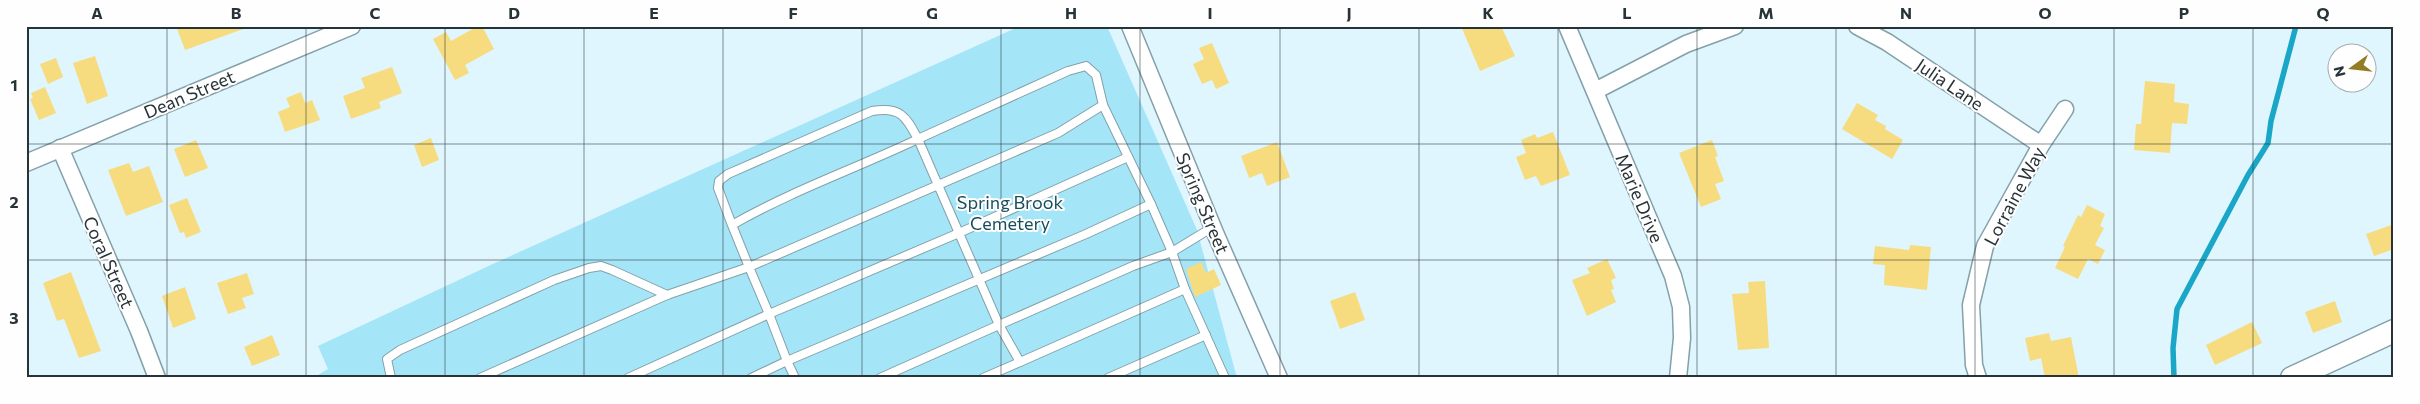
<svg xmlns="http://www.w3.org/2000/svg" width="2420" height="404" viewBox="0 0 2420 404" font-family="Commissioner,sans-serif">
<rect width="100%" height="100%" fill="#dff6fe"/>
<!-- green -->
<path fill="#a5e5f8" d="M1020,26H1107L1197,230L1237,378H313L328,369L318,346L495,263Z"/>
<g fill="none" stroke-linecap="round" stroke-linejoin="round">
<!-- stream -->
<path stroke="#1aa6c6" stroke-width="5.5" d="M2174,378L2173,348L2177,309L2248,175L2268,143L2271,121L2296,26"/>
</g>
<!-- building -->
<g fill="#f6dc7f">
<path d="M176,26H246V28L185,50Z"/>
<path d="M478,26H482L494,49L465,65L469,73L455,80L433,39L446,32L451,41Z"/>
<path d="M1461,26H1501L1515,56L1480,71Z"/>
<path d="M1212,43L1229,83L1216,89L1212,80L1202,84L1193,64L1204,59L1199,48Z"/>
<path d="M95,56L108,96L87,104L73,63Z"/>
<path d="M56,58L63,77L48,84L40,64Z"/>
<path d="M392,67L402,93L379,102L381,108L351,119L343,96L365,88L361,78Z"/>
<path d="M2145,81L2175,84L2174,102L2189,104L2187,124L2172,123L2170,153L2134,150L2136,124H2141Z"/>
<path d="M45,87L56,113L39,120L30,99L33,98L31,93Z"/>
<path d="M301,92L305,103L312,100L320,120L285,132L278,112L290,107L286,98Z"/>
<path d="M1857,103L1878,115L1875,120L1886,126L1885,129L1903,140L1892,159L1842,129Z"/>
<path d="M1553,132L1570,175L1541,186L1536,176L1525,180L1516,157L1526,153L1521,140L1535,134L1537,138Z"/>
<path d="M431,138L439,160L422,167L414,145Z"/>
<path d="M196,140L208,168L185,177L174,149Z"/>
<path d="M1712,140L1718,156L1715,157L1724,181L1715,184L1721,199L1701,207L1679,153Z"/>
<path d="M1277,142L1290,177L1267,186L1262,173L1249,178L1241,156Z"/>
<path d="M129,163L133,172L149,166L163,202L126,216L108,170Z"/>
<path d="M187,198L201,232L186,238L184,232L180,233L169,205Z"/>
<path d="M2087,205L2105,214L2100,226L2104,228L2095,245L2105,250L2098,264L2088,259L2078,279L2055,268L2065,247L2063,246L2078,215L2081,217Z"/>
<path d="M2394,224V249L2374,256L2366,234Z"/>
<path d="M1910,245L1931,247L1927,290L1884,285L1885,265L1873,264L1875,246L1909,250Z"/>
<path d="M1607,259L1616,278L1611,280L1614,289L1611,290L1616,302L1587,316L1572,280L1590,273L1587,268Z"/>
<path d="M1201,262L1206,273L1214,269L1221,285L1195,297L1186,269Z"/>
<path d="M71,272L101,351L79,358L64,319L57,321L43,283Z"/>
<path d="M247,273L254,294L242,298L246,308L228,314L217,283Z"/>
<path d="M1765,281L1769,348L1738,350L1732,294L1749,293L1748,282Z"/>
<path d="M185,287L196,319L173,328L162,296Z"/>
<path d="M1355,292L1365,320L1340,329L1330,301Z"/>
<path d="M2335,301L2342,322L2313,333L2305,312Z"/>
<path d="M2252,322L2262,343L2215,365L2206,345Z"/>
<path d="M2049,333L2051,341L2071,337L2079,378H2045L2041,358L2030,361L2025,338Z"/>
<path d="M272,335L280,355L252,366L244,347Z"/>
</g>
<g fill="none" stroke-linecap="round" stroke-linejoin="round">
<!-- lane casing -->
<g stroke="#84a0a8" stroke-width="10">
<g id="lane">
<path d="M1151,204L1172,252L1213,227"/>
<path d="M732,225L718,188L719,181L728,174L872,111C901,106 906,117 918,139L1068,71L1086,66L1096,75L1103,105L1058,133L749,267L732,225C791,191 857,168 918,139C945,201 972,263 999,325L1133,266L1172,252L1185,289L1225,378"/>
<path d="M1020,362L1185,289"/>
<path d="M391,378L387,359L400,350L554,280L589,268L601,266L612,270L667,295"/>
<path d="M480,378L667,295L749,267L769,314L959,233L1128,157"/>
<path d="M628,378L769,314L787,361L751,378"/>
<path d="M795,378L787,361L1086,234L1151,204L1103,105"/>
<path d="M880,378L999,325L1020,362L983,378"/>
<path d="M1108,378L1206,335"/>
</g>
</g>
<!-- street casing -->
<g stroke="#84a0a8" stroke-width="19">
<g id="street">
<path d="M1130,26L1216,235L1279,378"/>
<path d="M1567,26L1673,276L1681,307L1682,338L1678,378"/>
<path d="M1857,26L1887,42L2041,145"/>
<path d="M1595,91L1686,44L1735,26"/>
<path d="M60,148L139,331L157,378"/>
<path d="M26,163L352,26"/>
<path d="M1978,378L1974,365L1971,305L1985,246L2041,145L2065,109"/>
</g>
</g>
<!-- secondary casing -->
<g stroke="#84a0a8" stroke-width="25">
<path id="secondary" d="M2292,378L2394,331"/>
</g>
<!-- lane -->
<use href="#lane" stroke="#fff" stroke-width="8"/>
<!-- street -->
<use href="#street" stroke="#fff" stroke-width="16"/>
<!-- secondary -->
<use href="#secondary" stroke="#fff" stroke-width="22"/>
</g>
<!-- grid -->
<path fill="none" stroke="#283337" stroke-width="1" stroke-opacity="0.55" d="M167,26V378M306,26V378M445,26V378M584,26V378M723,26V378M862,26V378M1001,26V378M1140,26V378M1280,26V378M1419,26V378M1558,26V378M1697,26V378M1836,26V378M1975,26V378M2114,26V378M2253,26V378M26,144H2394M26,260H2394"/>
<g text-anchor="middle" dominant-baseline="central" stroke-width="4" stroke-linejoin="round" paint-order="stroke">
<!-- street labels -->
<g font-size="18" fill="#283337" stroke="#fefefe">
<text transform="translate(1950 84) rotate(34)">Julia Lane</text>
<text transform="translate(189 94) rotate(-23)">Dean Street</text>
<text transform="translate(2014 196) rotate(-62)">Lorraine Way</text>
<text transform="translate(1640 198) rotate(67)">Marie Drive</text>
<text transform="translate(1203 203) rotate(67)">Spring Street</text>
<text transform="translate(109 262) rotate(66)">Coral Street</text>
</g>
<!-- park labels -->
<g font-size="18" fill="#194d5b" stroke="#fefefe">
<text x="1010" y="202">Spring Brook<tspan x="1010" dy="21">Cemetery</tspan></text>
</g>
</g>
<!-- border -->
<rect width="2420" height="404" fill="none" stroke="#fefefe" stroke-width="55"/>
<!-- north arrow -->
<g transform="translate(2352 68) rotate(255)"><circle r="24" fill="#fefefe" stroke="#a8adae"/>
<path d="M0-4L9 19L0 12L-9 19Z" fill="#937c23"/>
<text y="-8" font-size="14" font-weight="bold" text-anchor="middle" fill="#283337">N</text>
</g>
<rect x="28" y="28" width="2364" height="348" fill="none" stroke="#283337" stroke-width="2"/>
<g font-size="16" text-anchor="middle" font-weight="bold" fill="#283337">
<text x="97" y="19">A</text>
<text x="236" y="19">B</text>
<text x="375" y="19">C</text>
<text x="514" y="19">D</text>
<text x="654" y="19">E</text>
<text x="793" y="19">F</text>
<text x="932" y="19">G</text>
<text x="1071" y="19">H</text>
<text x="1210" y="19">I</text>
<text x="1349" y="19">J</text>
<text x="1488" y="19">K</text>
<text x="1627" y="19">L</text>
<text x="1766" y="19">M</text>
<text x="1906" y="19">N</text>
<text x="2045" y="19">O</text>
<text x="2184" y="19">P</text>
<text x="2323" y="19">Q</text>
<text x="14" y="91">1</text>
<text x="14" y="208">2</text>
<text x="14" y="324">3</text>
</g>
</svg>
